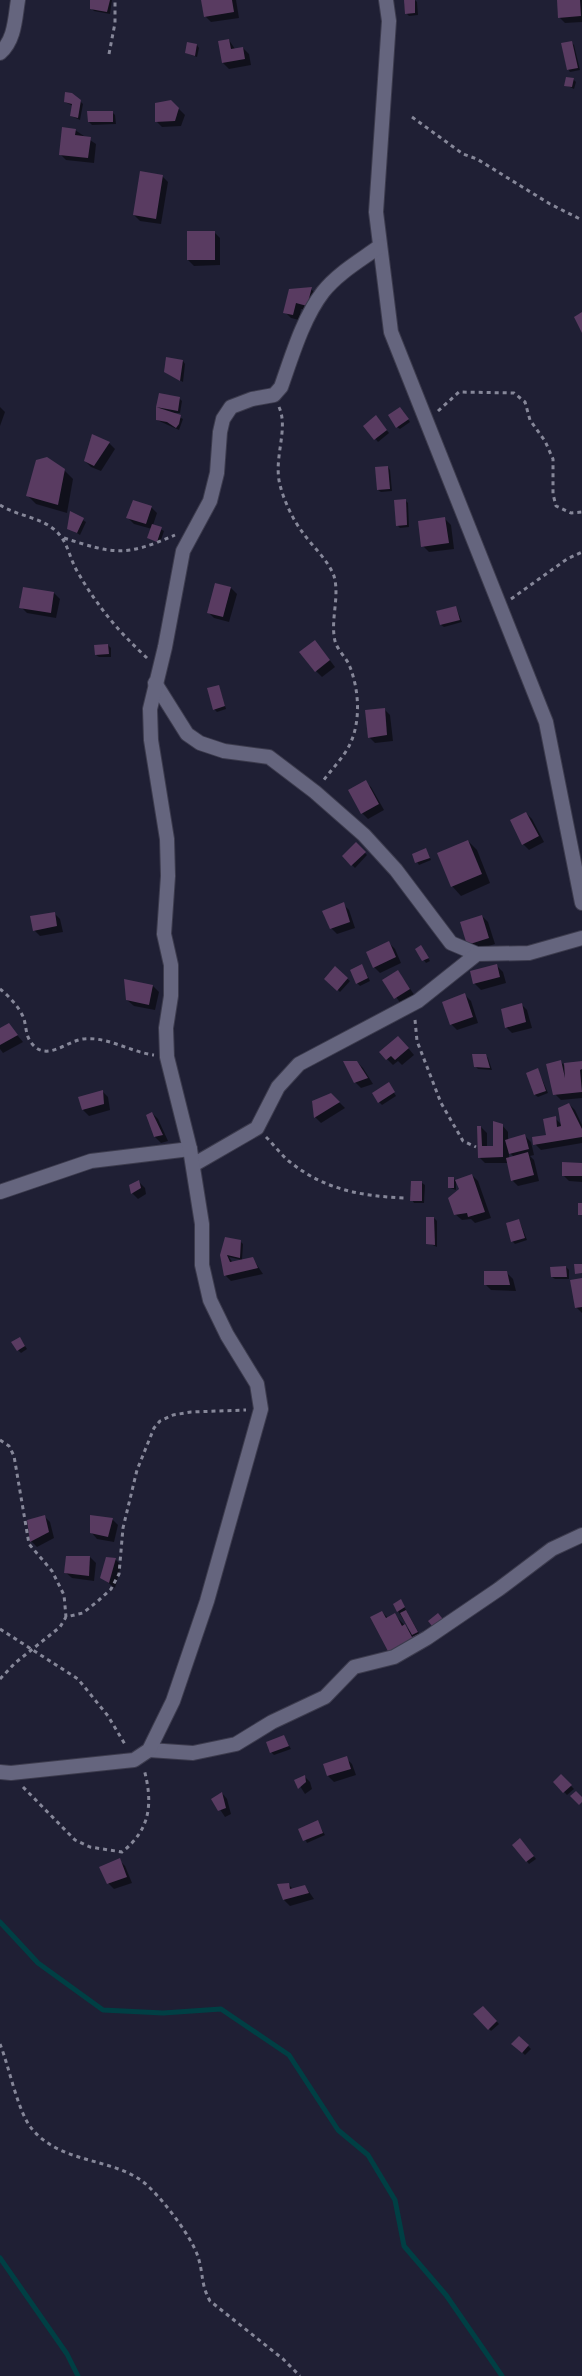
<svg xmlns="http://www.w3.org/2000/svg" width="582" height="2376" viewBox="0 0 582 2376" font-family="'Titillium Web',sans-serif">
<rect width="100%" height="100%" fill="#1f1f34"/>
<!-- shadow -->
<g fill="#0007" fill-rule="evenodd">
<path d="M91,0H112L110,14L94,11L91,8Z"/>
<path d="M202,0H236L239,18L211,22L205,16Z"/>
<path d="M415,0L417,2L418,15L409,16L406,13Z"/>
<path d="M558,0H582V22L565,23L559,17Z"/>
<path d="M229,40L235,49L243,48L249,54L251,65L229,69L223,63Z"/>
<path d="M571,42L574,45L580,70L570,72L568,69Z"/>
<path d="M197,45L199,48L197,57L186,53Z"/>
<path d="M573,79L576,82L574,89L566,85Z"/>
<path d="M80,101L83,104L80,120L71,116L73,106L65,102Z"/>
<path d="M171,101L185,115L181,126L162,127L156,121Z"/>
<path d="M112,112L115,115L116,124L92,125L89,122Z"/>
<path d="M75,130L96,144L94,163L66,160L60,154Z"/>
<path d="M162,176L168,182L161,224L140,221L134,215Z"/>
<path d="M214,232L220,238V265L194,266L188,260Z"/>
<path d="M311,289L317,295L313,311L301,309L299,320L291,318L285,312Z"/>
<path d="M183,361L185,364L183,382L168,374Z"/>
<path d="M160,395L179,398L182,401L180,413H172L183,419L179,430L157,420Z"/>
<path d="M0,407L5,412L0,426Z"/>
<path d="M403,411L410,422L400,429L397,427Z"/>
<path d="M378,420L389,433L378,442L365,426Z"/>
<path d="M93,436L109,443L115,449L101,471L91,467L85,461Z"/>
<path d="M388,467L390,470L392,491L381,492L378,490Z"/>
<path d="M64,470L73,479L67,513L36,504L27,495Z"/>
<path d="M405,500L408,503L409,527L400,528L397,525Z"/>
<path d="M151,507L157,513L153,525L164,531L160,543L149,538L152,529L134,524L128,518Z"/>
<path d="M71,513L86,522L80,535L69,528Z"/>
<path d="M445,519L451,525L454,549L429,552L423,546Z"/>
<path d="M216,585L231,588L237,594L229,622L214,618L208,612Z"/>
<path d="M54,593L60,599L56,618L27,613L21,607Z"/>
<path d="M456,607L462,622L444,627L441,625Z"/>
<path d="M108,645L111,648V657H99L96,655Z"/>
<path d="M320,647L335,667L322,677L316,671Z"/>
<path d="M219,687L226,709L217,712L214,709Z"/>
<path d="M384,709L390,715L393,741L375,743L369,737Z"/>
<path d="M365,782L371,787L384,810L368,819L362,813Z"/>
<path d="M526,813L532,819L544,842L529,850L523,844Z"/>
<path d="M468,841L477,850L490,883L461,896L452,886Z"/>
<path d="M356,844L367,855L355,868L343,856Z"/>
<path d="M426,849L431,860L419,865L413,855Z"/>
<path d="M343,904L349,910L355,928L337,934L331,928Z"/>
<path d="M54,913L60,919L63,932L40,936L34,930Z"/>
<path d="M482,916L488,922L495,944L474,951L468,945Z"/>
<path d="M389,943L395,949L401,963L380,973L374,967Z"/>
<path d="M421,946L430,961L426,963L416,949Z"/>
<path d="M362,965L370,981L360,986L357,983Z"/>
<path d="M497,966L503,972L506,983L481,990L475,984L472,972Z"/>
<path d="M335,968L350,981L340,992L326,978Z"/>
<path d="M398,971L415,996L401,1004L384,980Z"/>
<path d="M153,986L159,992L155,1010L134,1006L127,1000Z"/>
<path d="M465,995L471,1001L478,1023L457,1030L451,1024Z"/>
<path d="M521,1004L527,1010L532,1028L512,1033L506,1027Z"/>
<path d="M9,1025L23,1042L3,1053L0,1049V1029Z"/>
<path d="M404,1043L414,1055L402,1065L398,1061L393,1065L387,1059Z"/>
<path d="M485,1055L488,1058L492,1070L478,1069L475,1066Z"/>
<path d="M560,1061L565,1066L582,1063V1098L561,1100L555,1094Z"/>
<path d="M357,1062L363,1068L373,1084L361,1088L355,1082Z"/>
<path d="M538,1070L548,1093L538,1097L535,1095Z"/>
<path d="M389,1085L396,1096L382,1105L379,1102Z"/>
<path d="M102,1091L108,1097L110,1110L89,1116L83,1110Z"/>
<path d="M331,1094L345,1108L321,1123L315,1117Z"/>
<path d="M569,1104L575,1110L582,1125V1143L541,1150L535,1144L547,1136L555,1118L562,1125Z"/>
<path d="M152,1113L158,1119L168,1141L161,1143L155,1137Z"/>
<path d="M502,1125L508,1132V1140L525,1136L531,1142L534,1155L530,1156L534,1160L539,1181L518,1186L512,1180L508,1163H485L479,1157L481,1127L487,1133V1147H494ZM509,1152L514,1157L509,1159Z"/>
<path d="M582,1164V1182L569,1181L563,1175Z"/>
<path d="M472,1175L478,1181L491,1218L475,1223L471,1219L462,1220L455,1214L460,1189Z"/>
<path d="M453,1178L456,1181V1190L450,1188Z"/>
<path d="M139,1182L145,1188L146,1194L138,1199L132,1193L130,1186Z"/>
<path d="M422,1183L425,1185L424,1203H414L412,1200Z"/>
<path d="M434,1218L437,1221V1247L428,1243Z"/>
<path d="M519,1220L527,1240L515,1244L512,1241Z"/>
<path d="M240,1241L243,1244L242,1260L229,1257L233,1263L253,1259L263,1274L231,1281L225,1275L222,1256Z"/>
<path d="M566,1267L569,1270V1279H555L552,1277Z"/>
<path d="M507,1273L513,1279L516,1291L491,1290L485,1284Z"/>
<path d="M582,1279V1313L576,1307Z"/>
<path d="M20,1338L27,1349L21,1353L18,1350Z"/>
<path d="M44,1516L50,1522L54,1538L37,1547L31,1541Z"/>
<path d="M112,1519L118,1525L114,1542L97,1539L91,1532Z"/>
<path d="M90,1557L96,1563L94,1581L72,1578L65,1572Z"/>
<path d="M115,1559L121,1565L115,1588L102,1578Z"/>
<path d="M401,1601L420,1635L397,1660L382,1612L388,1618L394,1614L411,1632L398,1611Z"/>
<path d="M284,1737L291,1749L274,1755L271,1752Z"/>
<path d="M346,1758L352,1764L356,1775L334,1782L328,1776Z"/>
<path d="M561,1776L574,1789L567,1795L555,1782Z"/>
<path d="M305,1777L310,1782L312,1789L305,1794L296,1780Z"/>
<path d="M222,1793L227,1799L231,1814L225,1817L213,1799Z"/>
<path d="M317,1822L325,1835L307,1843L300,1830Z"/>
<path d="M522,1842L536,1859L529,1864L514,1845Z"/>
<path d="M119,1860L125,1866L132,1883L114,1889L108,1883Z"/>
<path d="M288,1884L294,1890L305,1886L314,1899L290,1906L284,1900Z"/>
<path d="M483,2007L499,2024L491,2031L475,2014Z"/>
<path d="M519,2037L531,2049L525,2055L513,2044Z"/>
</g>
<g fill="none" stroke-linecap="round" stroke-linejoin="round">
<!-- stream -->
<g stroke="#003f44" stroke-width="5">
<path d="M0,1922L38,1963L103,2010L163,2013L221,2009L289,2055L338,2130L368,2155L395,2200L404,2246L446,2295L502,2376"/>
<path d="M0,2258L67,2354L78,2376"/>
</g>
</g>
<!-- building -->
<g fill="#593b61">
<path d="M90,0H110L107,12L90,9Z"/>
<path d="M201,0H232L234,12L204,17Z"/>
<path d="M404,0H415V13L405,14Z"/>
<path d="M557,0H580L581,16L558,18Z"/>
<path d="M229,39L231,49L243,47L245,59L222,63L218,41Z"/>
<path d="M572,41L578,68L567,70L561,43Z"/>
<path d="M187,42L197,44L195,56L185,53Z"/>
<path d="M566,77L574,78L572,87L564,86Z"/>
<path d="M65,92L72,93L81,100L78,118L70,116L72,104L64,102Z"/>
<path d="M171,100L179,108L175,121L155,122V103Z"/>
<path d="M87,111H113V122H88Z"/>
<path d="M62,127L76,129L75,135L91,137L88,158L59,155Z"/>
<path d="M140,171L163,175L156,219L133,215Z"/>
<rect x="187" y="231" width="28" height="29"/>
<path d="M312,287L307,306L296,303L293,315L283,313L289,289Z"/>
<path d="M582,312V333L574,317Z"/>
<path d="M166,357L183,360L180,381L164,372Z"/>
<path d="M159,393L180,397L178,411L156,407L181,415L179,424L176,428L167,422L156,420V407Z"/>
<path d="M400,407L409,419L396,428L388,415Z"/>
<path d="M376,415L387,430L374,440L363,426Z"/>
<path d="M92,434L110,442L94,466L84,461Z"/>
<path d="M47,457L65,469L58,505L26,496L36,460Z"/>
<path d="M388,466L390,489L377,490L375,467Z"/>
<path d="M406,499L407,525L396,526L394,500Z"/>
<path d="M133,500L152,506L146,524L126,518Z"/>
<path d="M70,511L84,518L77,533L67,529Z"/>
<path d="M445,517L449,543L421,547L418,521Z"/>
<path d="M152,524L162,527L157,542L147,538Z"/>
<path d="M215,583L231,587L223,617L207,613Z"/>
<path d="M23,587L54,592L51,613L19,608Z"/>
<path d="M456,606L460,620L440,625L436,611Z"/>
<path d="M315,640L330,660L315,672L299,652Z"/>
<path d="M108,644L109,654L95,655L94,645Z"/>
<path d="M219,685L225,706L213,710L207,688Z"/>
<path d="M385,708L387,735L368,738L365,710Z"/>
<path d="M366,780L379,804L361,814L348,790Z"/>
<path d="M526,812L539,836L522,845L510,820Z"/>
<path d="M468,840L482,874L451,887L437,853Z"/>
<path d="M356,842L366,852L351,866L342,856Z"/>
<path d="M426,848L430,858L415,863L412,854Z"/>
<path d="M344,902L350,922L330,929L322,911Z"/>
<path d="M55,912L57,926L33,931L30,916Z"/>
<path d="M482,915L489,938L467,945L460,922Z"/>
<path d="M389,941L396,957L373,968L366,952Z"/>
<path d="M421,945L429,958L422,961L415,949Z"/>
<path d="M362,964L368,978L356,984L350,970Z"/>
<path d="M497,964L500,977L473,984L470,971Z"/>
<path d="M335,966L348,978L337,991L324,979Z"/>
<path d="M398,970L410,989L394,999L382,980Z"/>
<path d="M124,979L153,985L149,1005L126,1000Z"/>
<path d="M465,993L473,1017L450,1025L442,1002Z"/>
<path d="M522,1003L526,1022L505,1028L501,1009Z"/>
<path d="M9,1023L18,1035L0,1045V1028Z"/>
<path d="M398,1036L409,1048L395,1060L391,1056L386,1060L379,1052Z"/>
<path d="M472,1054H486L490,1068L474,1067Z"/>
<path d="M561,1060L565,1078L564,1063L582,1061V1069L580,1070L582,1092L553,1095L546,1064Z"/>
<path d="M343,1061H357L368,1078L354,1083Z"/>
<path d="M538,1068L546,1091L534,1095L526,1073Z"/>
<path d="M389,1082L395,1092L378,1103L372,1093Z"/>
<path d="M103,1090L104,1104L82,1110L78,1097Z"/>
<path d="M331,1093L340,1102L314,1118L312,1101Z"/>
<path d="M569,1103L582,1129V1137L533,1145L532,1137L546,1135L543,1119L556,1116L557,1127L561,1126L558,1108Z"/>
<path d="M152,1112L163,1135L154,1137L146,1115Z"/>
<path d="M493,1121L503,1124V1157L478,1158L477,1126H481L482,1146H493Z"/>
<path d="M525,1134L529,1149L509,1154L505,1140Z"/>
<path d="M528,1152L534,1175L511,1181L506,1158Z"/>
<path d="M562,1162L582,1163V1176H562Z"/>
<path d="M472,1174L485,1212L468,1217L467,1213L454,1215L448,1198L459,1189L455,1180Z"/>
<rect x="448" y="1177" width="6" height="11"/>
<path d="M139,1180L141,1188L131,1194L129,1185Z"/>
<path d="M411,1181H422V1201H410Z"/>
<rect x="578" y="1203" width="4" height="12"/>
<path d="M426,1217H434L435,1245L426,1244Z"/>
<path d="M519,1219L525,1238L511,1242L506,1223Z"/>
<path d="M225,1237L241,1240L240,1258L227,1255L230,1262L253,1257L258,1268L224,1276L220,1255Z"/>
<path d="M574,1264H582V1273L575,1274Z"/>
<path d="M566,1266L567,1277H551L550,1267Z"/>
<path d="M484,1271H507L510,1285H484Z"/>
<path d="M582,1278V1307L575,1308L570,1280Z"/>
<path d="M20,1337L25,1346L17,1351L11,1342Z"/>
<path d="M45,1515L49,1532L30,1542L27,1520Z"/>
<path d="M90,1515L113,1518L108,1537L90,1533Z"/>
<path d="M66,1556H90L89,1576L64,1573Z"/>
<path d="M106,1557L116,1558L109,1583L100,1578Z"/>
<path d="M401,1599L405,1607L397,1612L393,1604Z"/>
<path d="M406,1610L418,1632L412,1635L400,1613Z"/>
<path d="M382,1611L386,1618L395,1613L402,1626L405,1624L412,1637L418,1634L420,1638L390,1655L370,1617Z"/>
<path d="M438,1613L446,1623L436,1631L428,1621Z"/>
<path d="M284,1735L289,1746L270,1753L266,1742Z"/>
<path d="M347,1756L351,1769L327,1776L323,1764Z"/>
<path d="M561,1774L572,1785L563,1793L553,1782Z"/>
<path d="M305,1775L306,1782L298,1789L294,1780Z"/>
<path d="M576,1791L582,1797V1802L579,1805L570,1796Z"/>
<path d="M222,1792L226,1808L218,1811L211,1799Z"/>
<path d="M318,1820L323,1833L303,1841L298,1829Z"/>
<path d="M520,1838L534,1856L526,1862L512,1845Z"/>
<path d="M120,1858L127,1877L107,1884L99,1867Z"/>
<path d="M289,1883L290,1889L305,1885L309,1893L283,1900L277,1884Z"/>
<path d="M483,2006L497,2021L488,2030L473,2014Z"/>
<path d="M519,2036L529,2045L522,2053L511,2044Z"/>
</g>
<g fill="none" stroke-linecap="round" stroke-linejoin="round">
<!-- street casing -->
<g stroke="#3c3b4d" stroke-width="16">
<g id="street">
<path d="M386,0L389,21L376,212L391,332L546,722L582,903"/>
<path d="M0,53C15,40 15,18 18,0"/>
<path d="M155,683L187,734L200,743L224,751L269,757L315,792L364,835L396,870L451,943L477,954"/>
<path d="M193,1165L257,1128L278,1087L299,1064L418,1001L477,954L529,953L582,938"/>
<path d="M0,1192L91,1161L190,1149"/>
<path d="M149,1750L193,1753L236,1744L272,1722L325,1697L354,1667L394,1657L427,1638L499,1589L552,1549L582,1535"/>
<path d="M0,1772L11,1773L134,1760L149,1750L173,1701L207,1601L261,1409L257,1384L227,1335L210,1300L202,1265V1224L190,1149L167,1057L166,1028L171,996V965L164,934L168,876L167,839L151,740L150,709L165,647L183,551L210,501L217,473L220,432L223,419L231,407L252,399L274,395L281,387C292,356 303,318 323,292C338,273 361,260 380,246"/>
</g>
</g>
<!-- path -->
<g stroke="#868799" stroke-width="3" stroke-dasharray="4 4" stroke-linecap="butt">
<path d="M109,54L115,23V0"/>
<path d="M412,117L463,154L477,159L550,204L582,220"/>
<path d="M279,407C289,429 273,458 280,485C284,501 293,520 303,533C313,547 328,560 334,576C340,597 330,620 335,641C337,650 347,658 350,667C359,690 361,721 350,744C344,757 331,770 323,781"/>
<path d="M438,411L459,392L514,393L525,402L530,420L545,441L553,459V494L556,506L571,513L582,512"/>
<path d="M0,505C17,516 41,517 56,531C68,542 69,557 77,571C97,606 118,631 147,658"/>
<path d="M64,538C114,554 125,557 175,535"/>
<path d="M511,599L567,559L582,552"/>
<path d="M0,989C9,996 20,1008 24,1019C26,1026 26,1035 30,1041C45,1064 66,1041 83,1039C107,1036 130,1052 154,1055"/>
<path d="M415,1020L417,1041L441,1103L463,1141L476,1147"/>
<path d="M266,1137C274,1145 281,1155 290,1162C325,1190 361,1196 405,1198"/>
<path d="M0,1440L9,1446L14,1456L29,1544L52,1571L64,1595L66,1617"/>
<path d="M0,1629L78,1679L108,1716L126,1746"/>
<path d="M0,1679L15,1663L60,1627L66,1617L83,1613L98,1601L111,1589L119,1574L123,1528L137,1470L154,1428L160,1421L173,1415L191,1412L246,1410"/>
<path d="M23,1787L75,1840L90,1847L122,1852C151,1829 153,1803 144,1769"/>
<path d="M0,2044C9,2066 18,2113 32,2129C64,2167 120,2156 151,2189C167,2205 189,2234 197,2254C204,2273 200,2283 210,2301L283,2359L300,2376"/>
</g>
<!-- street -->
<use href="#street" stroke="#65657e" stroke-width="14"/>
</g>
</svg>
